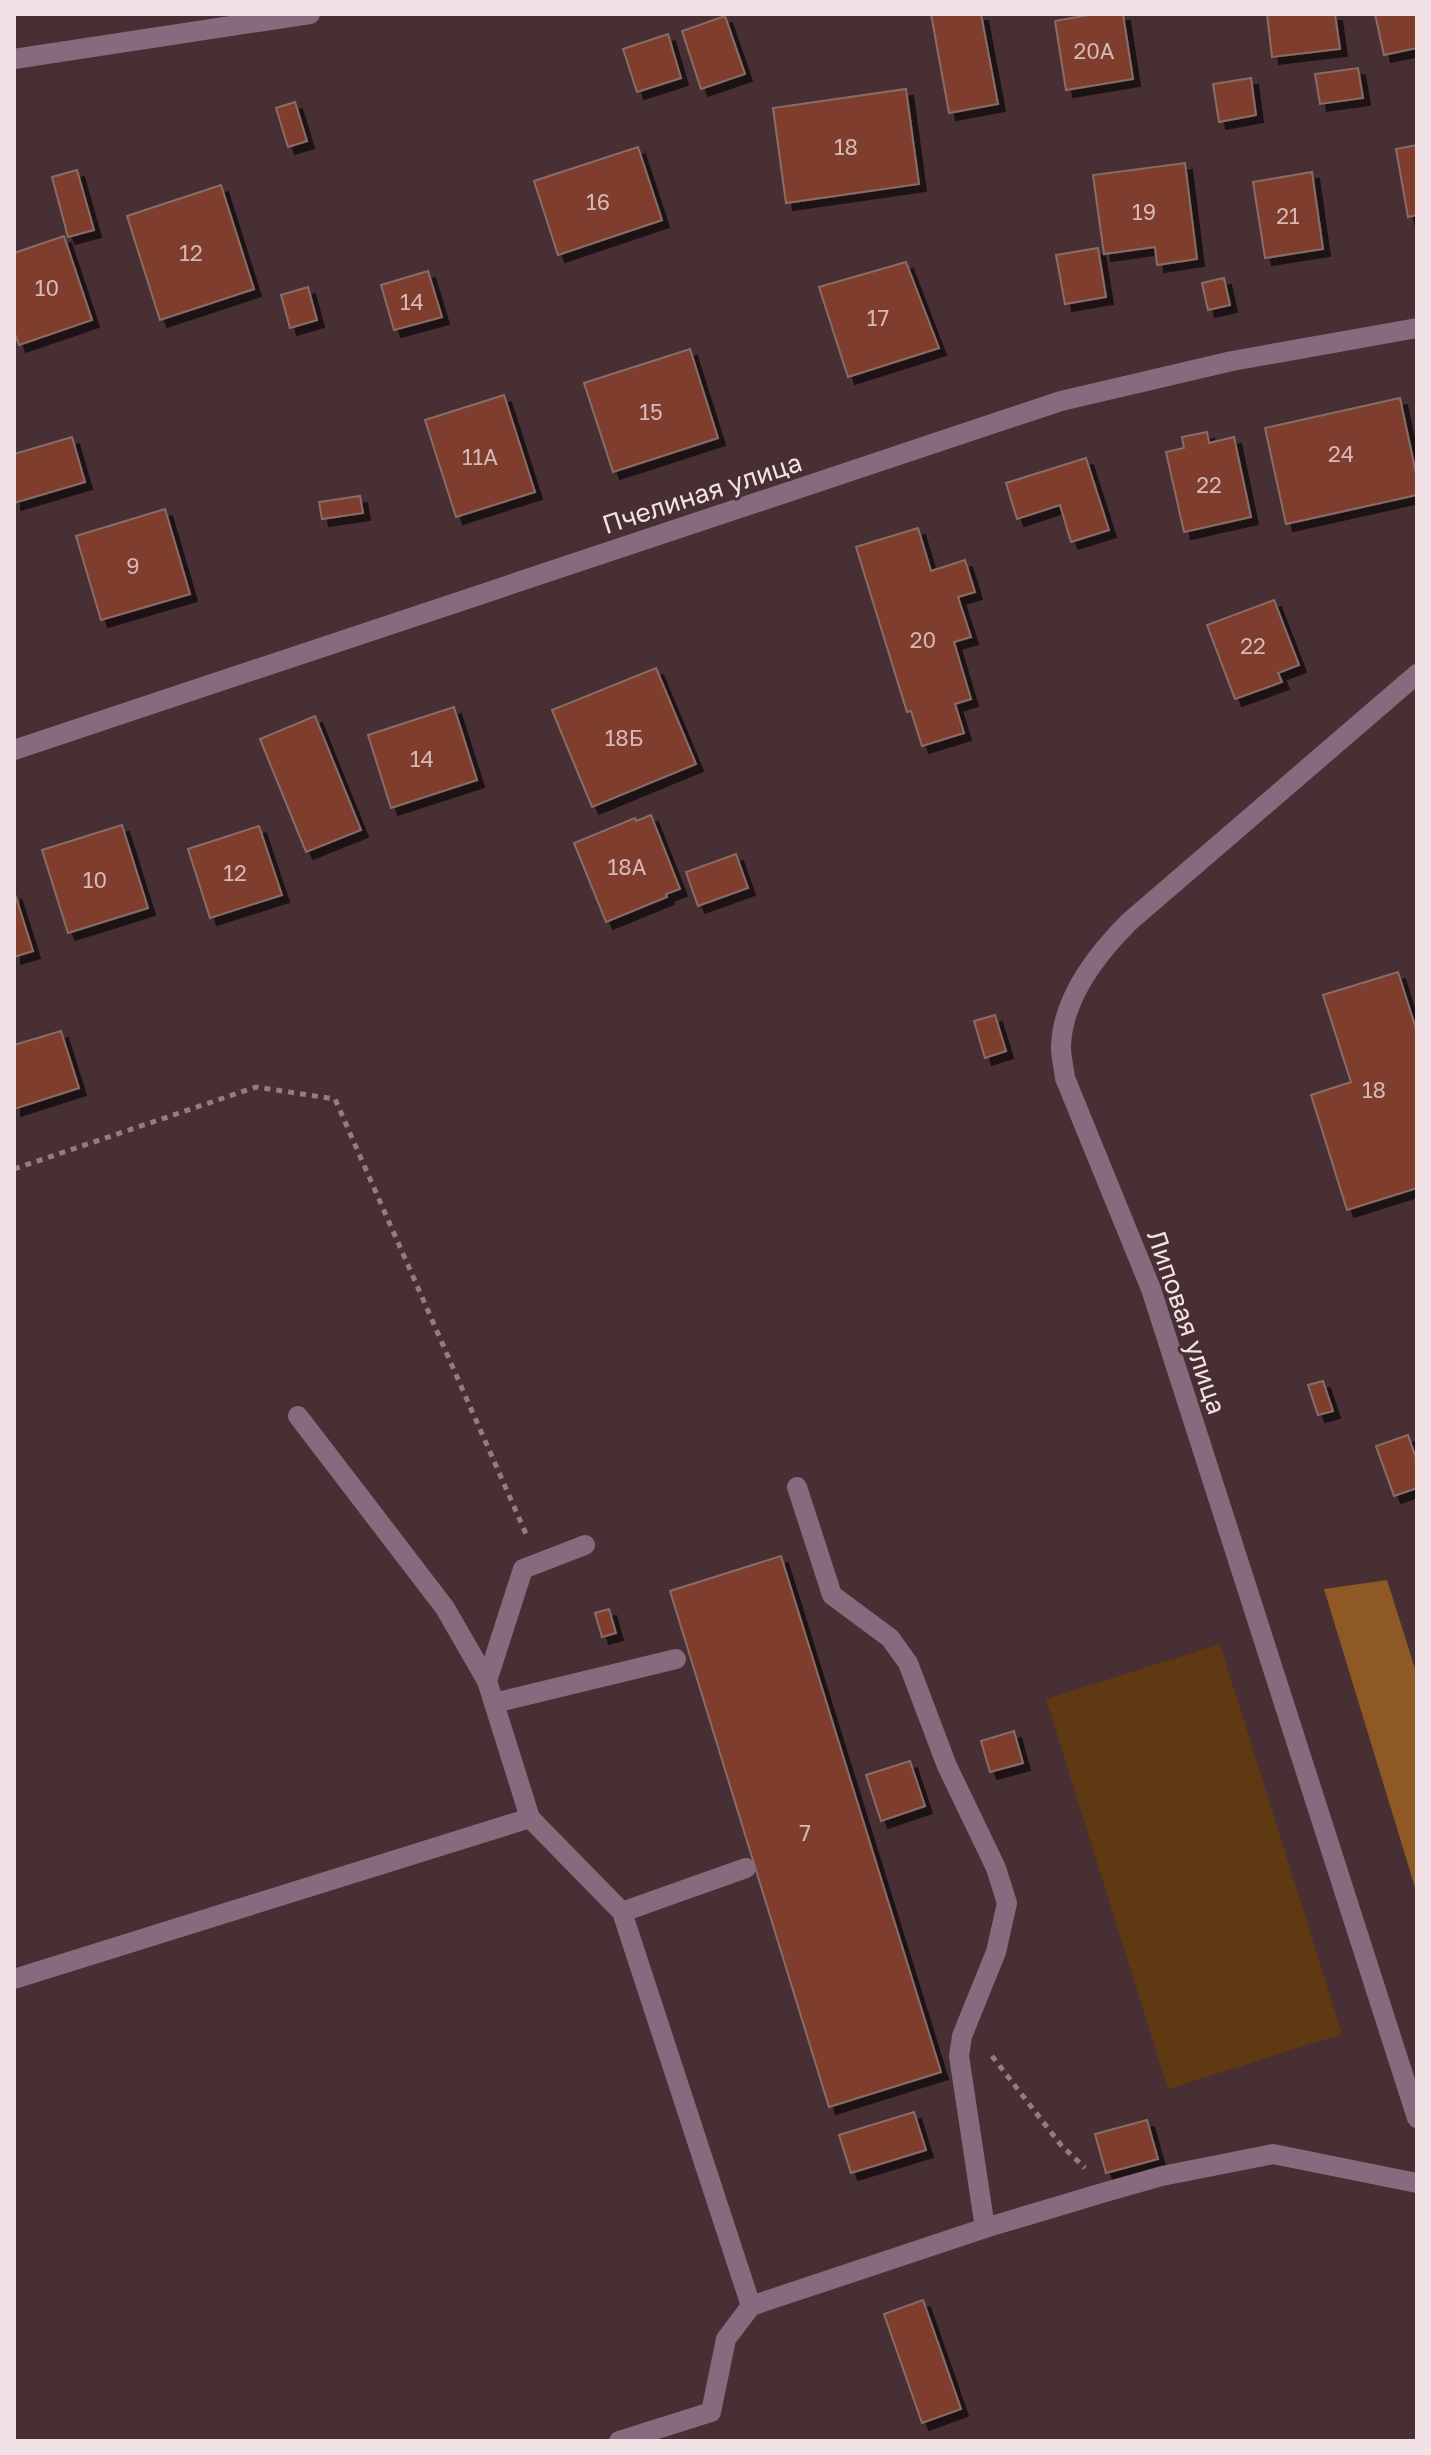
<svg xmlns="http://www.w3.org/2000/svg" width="1431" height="2455" viewBox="0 0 1431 2455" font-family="'Golos Text',sans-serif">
<defs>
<filter id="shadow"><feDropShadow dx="7" dy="7" stdDeviation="0" flood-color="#0009"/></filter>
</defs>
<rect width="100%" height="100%" fill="#482f34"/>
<!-- green -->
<path fill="#5f3912" d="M1220,1644L1342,2034L1168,2089L1046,1699Z"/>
<!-- forest -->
<path fill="#8e5924" d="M1387,1580L1417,1675V1894L1324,1589Z"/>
<!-- building -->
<g fill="#7f3c2d" stroke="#886d66" stroke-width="2" filter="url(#shadow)">
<path d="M931,14H981L998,104L949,113Z"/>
<path d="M1094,14H1123L1133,79L1066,90L1055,21Z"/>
<path d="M1267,14H1335L1340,49L1272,57Z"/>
<path d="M1375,14H1417V48L1384,55Z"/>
<path d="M725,16L745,74L701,89L682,31Z"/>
<path d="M668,34L681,78L637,92L623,49Z"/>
<path d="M1358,68L1363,98L1320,104L1315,74Z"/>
<path d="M1251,78L1256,115L1219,122L1213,84Z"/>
<path d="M906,89L919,184L786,203L773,108Z"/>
<path d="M295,102L307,141L288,147L276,108Z"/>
<path d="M1417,145V215L1408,217L1396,149Z"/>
<path d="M638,147L662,220L558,255L534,181Z"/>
<path d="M1185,163L1197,259L1157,265L1155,247L1104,254L1093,175Z"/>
<path d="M77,170L94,230L68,237L52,177Z"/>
<path d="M1312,172L1323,249L1265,258L1253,182Z"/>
<path d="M221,185L254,289L160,320L127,216Z"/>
<path d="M64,236L92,320L19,345L14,331V253Z"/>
<path d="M1098,248L1106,297L1065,304L1056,255Z"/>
<path d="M906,262L939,348L848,377L819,287Z"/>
<path d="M428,271L442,317L394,330L381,285Z"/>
<path d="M1224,278L1230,305L1208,310L1202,283Z"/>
<path d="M308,287L317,320L290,328L281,295Z"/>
<path d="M690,349L718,438L613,472L584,383Z"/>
<path d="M504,395L535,492L456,517L425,420Z"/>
<path d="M1400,398L1417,478V495L1286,524L1265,428Z"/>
<path d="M1207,432L1209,443L1234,437L1251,517L1184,532L1166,452L1184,448L1182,437Z"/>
<path d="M72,437L85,482L14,503V454Z"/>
<path d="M1086,458L1109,530L1071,542L1060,505L1017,519L1006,483Z"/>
<path d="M360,496L363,513L322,519L319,502Z"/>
<path d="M165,509L190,594L101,620L76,536Z"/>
<path d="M918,528L931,571L965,560L975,592L958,597L971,637L954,642L971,699L955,704L964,733L922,746L911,711L907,712L856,547Z"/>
<path d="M1274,600L1299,665L1278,673L1282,682L1235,699L1207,625Z"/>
<path d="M656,668L696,764L592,807L552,710Z"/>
<path d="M454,707L477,780L391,808L368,735Z"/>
<path d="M315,716L361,830L306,852L260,739Z"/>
<path d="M651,815L680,889L666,894L667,897L606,922L574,843L635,818L636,821Z"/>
<path d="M122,825L148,908L68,933L42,850Z"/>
<path d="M259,826L282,895L210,918L188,849Z"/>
<path d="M736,854L748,888L698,906L686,872Z"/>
<path d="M14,891L33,951L14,957Z"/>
<path d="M1398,972L1417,1032V1188L1347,1210L1311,1095L1351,1082L1323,995Z"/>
<path d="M995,1015L1006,1051L985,1058L974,1021Z"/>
<path d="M61,1031L79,1088L14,1109V1045Z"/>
<path d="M1323,1381L1333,1411L1318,1415L1308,1385Z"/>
<path d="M1408,1435L1417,1461V1488L1394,1496L1376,1446Z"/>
<path d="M781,1556L941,2072L829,2107L670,1591Z"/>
<path d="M609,1609L616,1633L602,1637L595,1613Z"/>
<path d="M1014,1731L1023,1763L990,1772L981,1741Z"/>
<path d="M910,1761L925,1806L881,1821L866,1775Z"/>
<path d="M914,2112L926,2150L851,2173L839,2135Z"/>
<path d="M1147,2120L1158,2159L1106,2173L1095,2134Z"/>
<path d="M923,2300L961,2409L922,2423L884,2314Z"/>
</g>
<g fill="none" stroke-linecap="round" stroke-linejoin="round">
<!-- path -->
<g stroke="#937d81" stroke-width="5" stroke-dasharray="6 6" stroke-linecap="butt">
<path d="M14,1169L256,1087L335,1099L526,1534"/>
<path d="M992,2056L1061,2145L1085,2168"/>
</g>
<!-- minor -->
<g stroke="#866b7e" stroke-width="20">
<path d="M14,59L310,14"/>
<path d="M1417,674L1129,922C1097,954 1062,998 1061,1047C1061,1057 1064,1068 1065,1078L1151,1289L1417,2118"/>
<path d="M14,750L1061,401L1232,361L1417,328"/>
<path d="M298,1416L445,1608L487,1681L530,1818L622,1912L751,2306L985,2228L1109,2191L1162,2176L1273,2154L1417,2183"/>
<path d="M797,1487L832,1595L890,1638L908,1663L947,1766L996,1868L1007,1903L996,1952L962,2036L959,2056L985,2228"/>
<path d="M487,1681L523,1569L585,1545"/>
<path d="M494,1703L676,1659"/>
<path d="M622,1912L746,1868"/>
<path d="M14,1979L530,1818"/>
<path d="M619,2441L711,2412L726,2339L751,2306"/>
</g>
</g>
<g text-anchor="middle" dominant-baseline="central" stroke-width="6" stroke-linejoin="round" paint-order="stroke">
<!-- number labels -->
<g font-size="22" fill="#d6b8b7">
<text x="1094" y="50">20А</text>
<text x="846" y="146">18</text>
<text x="598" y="201">16</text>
<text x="1144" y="211">19</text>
<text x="1288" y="215">21</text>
<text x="191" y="252">12</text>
<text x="47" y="287">10</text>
<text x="412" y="301">14</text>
<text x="878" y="317">17</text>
<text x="651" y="411">15</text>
<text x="1341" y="453">24</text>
<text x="480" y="456">11А</text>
<text x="1209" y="484">22</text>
<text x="133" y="565">9</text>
<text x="923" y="639">20</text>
<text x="1253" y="645">22</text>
<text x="624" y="737">18Б</text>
<text x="422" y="758">14</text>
<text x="627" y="866">18А</text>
<text x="235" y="872">12</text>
<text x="95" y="879">10</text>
<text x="1374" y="1089">18</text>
<text x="805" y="1832">7</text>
</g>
<!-- street labels -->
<g font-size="26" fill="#f3e2e5" stroke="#482f34">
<text transform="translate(702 493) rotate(-18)">Пчелиная улица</text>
<text transform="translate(1187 1322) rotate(71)">Липовая улица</text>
</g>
</g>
<!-- border -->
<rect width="1431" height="2455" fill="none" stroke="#f3e2e5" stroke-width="32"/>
</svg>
